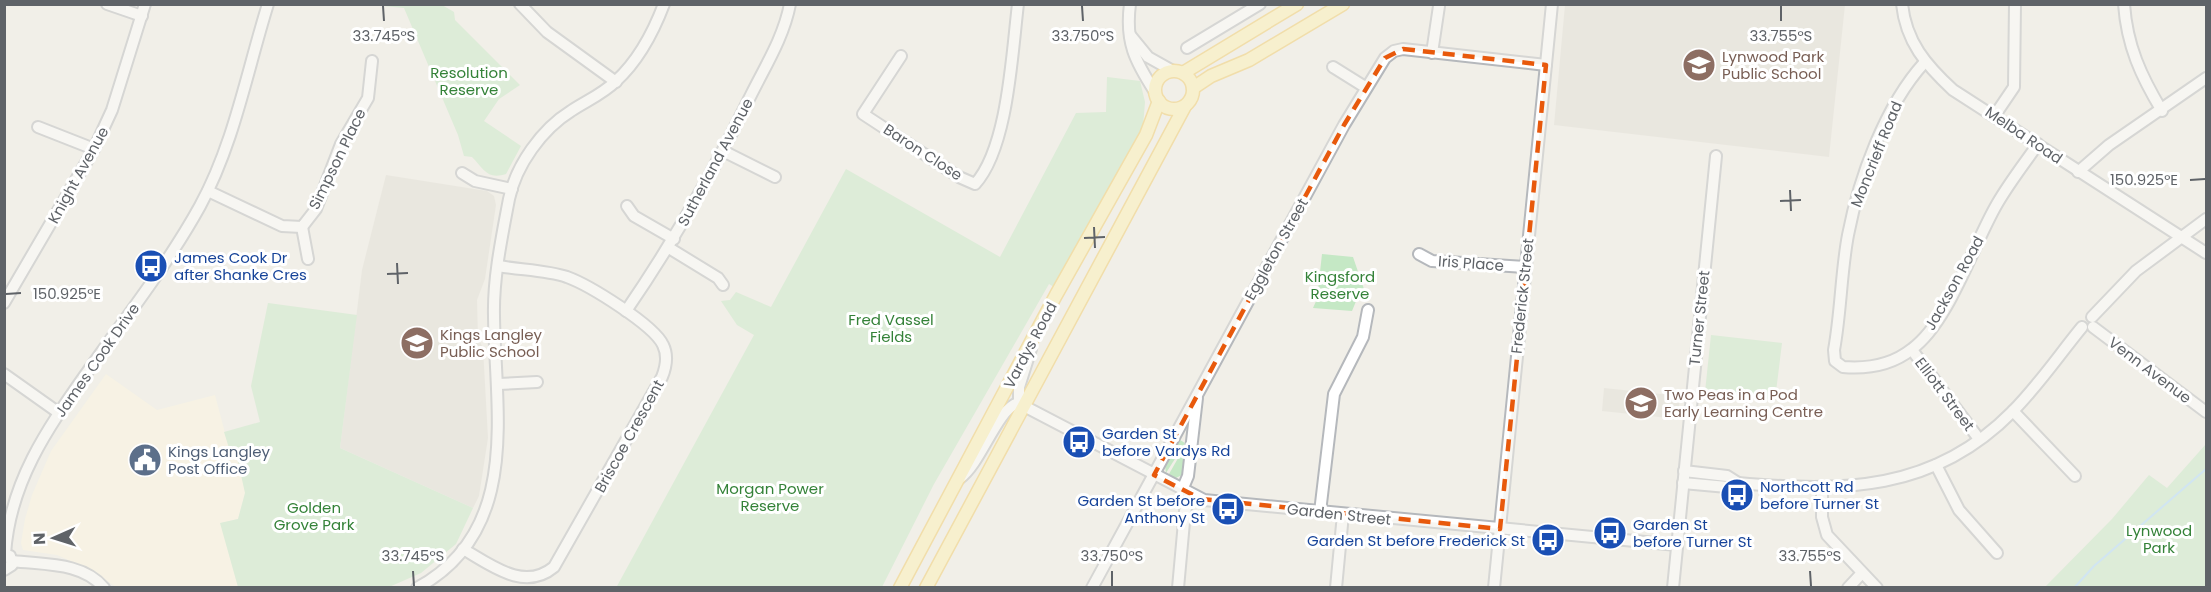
<svg xmlns="http://www.w3.org/2000/svg" width="2211" height="592" viewBox="0 0 2211 592" font-family="Poppins,sans-serif">
<rect width="100%" height="100%" fill="#f1efe8"/>
<!-- commercial -->
<path fill="#fef7e0" d="M106,374L157,410L215,395L229,448L235,447L244,479L245,493L238,519L221,523L238,587H116L89,569L57,555L23,550L21,543L25,519L32,495L51,451Z"/>
<!-- education -->
<g fill="#e1ded6">
<path d="M1565,5H1845L1829,157L1554,125Z"/>
<path d="M386,175L487,191L494,196L496,205L485,279L477,300L478,338L483,348L488,438L479,496L473,508L340,448L362,270Z"/>
<path d="M1604,388L1680,396L1678,419L1602,411Z"/>
</g>
<!-- green -->
<g fill="#c5e8c5">
<path d="M373,5H442L454,12L455,20L520,85L499,99L484,121L521,146L506,174C487,180 484,169 472,157L464,156L458,135L404,8Z"/>
<path d="M1107,77L1140,81L1145,102L1143,126L1054,287L1049,284L934,484L882,587L616,588L754,335L737,325L721,301L730,300L736,292L771,307L846,169L1000,257L1076,113L1106,112Z"/>
<path d="M1322,254L1353,257L1365,292L1359,294L1352,311L1313,308L1317,299Z"/>
<path d="M268,303L357,315L340,448L473,508L456,544L421,573L389,587H238L220,523L238,519L245,493L235,448H229L224,432L260,422L251,386Z"/>
<path d="M1711,335L1782,343L1775,400L1705,392Z"/>
<path d="M1180,440L1185,443L1166,473L1165,466Z"/>
<path d="M2206,444V587H2045L2112,519L2149,475L2167,488Z"/>
<path d="M1185,446L1182,475L1174,479L1169,474Z"/>
</g>
<g fill="none" stroke-linecap="round" stroke-linejoin="round">
<!-- stream -->
<path stroke="#aadaff" stroke-width="2" d="M2074,588L2094,566L2206,469"/>
<!-- minor casing -->
<g stroke="#b5b8bc" stroke-width="14">
<g id="minor">
<path d="M107,4L142,16"/>
<path d="M520,4L547,32L616,82"/>
<path d="M1130,4C1125,42 1135,61 1155,92"/>
<path d="M1902,4C1906,42 1926,65 1953,90L2206,253"/>
<path d="M2124,4C2127,46 2141,76 2162,111"/>
<path d="M1130,35L1148,57L1173,71"/>
<path d="M1187,48L1260,4"/>
<path d="M1432,53L1439,6"/>
<path d="M901,56L863,114L959,177L975,184C1008,148 1012,53 1018,4"/>
<path d="M1924,63C1885,106 1859,178 1848,235C1841,272 1841,312 1834,350L1835,361L1843,367C1867,369 1892,365 1912,349C1949,322 1973,245 1997,204C2009,183 2024,164 2038,144"/>
<path d="M1333,67L1365,87"/>
<path d="M1995,115L2014,87L2015,4"/>
<path d="M38,127L94,149"/>
<path d="M723,151L775,177"/>
<path d="M2078,172L2109,145L2206,78"/>
<path d="M462,173L475,181L512,189"/>
<path d="M208,191L282,226L302,227L316,209L341,144L368,98L372,61"/>
<path d="M627,206L634,216L674,239"/>
<path d="M302,227L308,259"/>
<path d="M669,248L718,278L723,285"/>
<path d="M1419,254L1432,261L1525,267"/>
<path d="M4,303L94,149L112,110L145,4"/>
<path d="M626,311C674,241 715,169 752,93C766,65 784,36 790,4"/>
<path d="M2092,317L2136,271L2206,219"/>
<path d="M2093,327L2206,412"/>
<path d="M1912,350L1979,439"/>
<path d="M4,374L59,413"/>
<path d="M498,384L537,382"/>
<path d="M1024,405L1019,400V387L1031,349"/>
<path d="M2013,411L2075,476"/>
<path d="M1936,465L1959,510L1997,553"/>
<path d="M1684,471L1727,476L1738,483"/>
<path d="M960,478C981,463 997,409 1018,403L1204,500L1677,545"/>
<path d="M1683,483L1727,487L1738,483C1842,492 1933,492 2012,412C2038,386 2059,355 2082,327"/>
<path d="M1822,489V517L1827,535L1877,588"/>
<path d="M1182,490L1188,476L1197,398"/>
<path d="M1320,512L1334,394L1363,337L1368,310"/>
<path d="M463,549C491,565 524,592 554,567L662,377C666,367 668,355 663,345C654,325 589,285 567,277C546,270 520,270 499,266"/>
<path d="M5,554C10,481 48,428 88,371C126,317 168,264 200,206C234,144 247,71 268,4"/>
<path d="M13,561C44,565 83,562 104,588"/>
<path d="M4,570L12,565L10,556"/>
<path d="M417,588C522,531 495,412 494,316C493,278 502,236 509,199C516,165 542,129 571,111C586,101 603,94 616,81C639,60 653,33 664,4"/>
<path d="M1092,588L1344,125L1385,58L1394,51L1403,49L1546,65"/>
<path d="M1178,588L1185,511L1191,495"/>
<path d="M1336,588L1343,514"/>
<path d="M1494,588L1552,4"/>
<path d="M1673,588L1716,156"/>
<path d="M1848,588L1862,573"/>
</g>
</g>
<!-- major casing -->
<g stroke="#f2c960" stroke-width="15">
<g id="major">
<circle cx="1174" cy="90" r="19"/>
<path d="M1183,73L1297,4"/>
<path d="M1193,88L1211,76L1249,60L1343,4"/>
<path d="M900,588L1056,295L1146,135L1159,101"/>
<path d="M926,588L1185,106"/>
</g>
</g>
<!-- minor -->
<use href="#minor" stroke="#fff" stroke-width="10"/>
<!-- major -->
<use href="#major" stroke="#fff2af" stroke-width="12"/>
</g>
<!-- marked area -->
<path d="M0 0H2211V592H0ZM1403,49L1546,65L1500,529L1201,499L1154,475L1344,125L1385,58Z" fill="#f1efe8" fill-opacity=".55" fill-rule="evenodd"/>
<path fill="none" stroke="#e8590c" stroke-width="4.5" stroke-dasharray="12 8" stroke-linejoin="round" d="M1403,49L1546,65L1500,529L1201,499L1154,475L1344,125L1385,58Z"/>
<!-- ticks -->
<path fill="none" stroke="#5f6368" stroke-width="2" d="M383,6L384,21M1082,6L1083,21M1781,6V21M2190,180L2205,179M1790,190L1791,211M1780,201L1801,200M1094,227L1095,248M1084,238L1105,237M397,263L398,284M387,274L408,273M6,294L21,293M413,571L414,586M1112,571V586M1810,571L1811,586"/>
<!-- icons -->
<defs>
<g id="school-disc" transform="scale(1.725)"><circle r="9.5" fill="#8d6e63" stroke="#fff"/><path d="M0-5L7-2L0 1L-7-2ZM-4 1L0 2.5L4 1V4Q0 6-4 4Z" fill="#fff"/></g>
<g id="bus-disc" transform="scale(1.725)"><circle r="9.5" fill="#1a4fb4" stroke="#fff"/><path d="M-5-6H5V4H4V6H2V4H-2V6H-4V4H-5ZM-3.5-4V0h7V-4ZM-3.5 1.2v1.5H-2V1.2ZM2 1.2v1.5H3.5V1.2Z" fill="#fff"/></g>
<g id="civic-disc" transform="scale(1.725)"><circle r="9.5" fill="#5c6f8a" stroke="#fff"/><path d="M-.6-6.5H3V-4.5H.6V-3L4-1V1h2V6H-6V1h2V-1L-.6-3ZM-1.2 2.5V6h2.4V2.5Z" fill="#fff"/></g>
</defs>
<g fill-rule="evenodd">
<use href="#school-disc" x="1699" y="65"/>
<use href="#bus-disc" x="151" y="266"/>
<use href="#school-disc" x="417" y="343"/>
<use href="#school-disc" x="1641" y="403"/>
<use href="#bus-disc" x="1079" y="442"/>
<use href="#civic-disc" x="145" y="460"/>
<use href="#bus-disc" x="1737" y="495"/>
<use href="#bus-disc" x="1228" y="509"/>
<use href="#bus-disc" x="1610" y="533"/>
<use href="#bus-disc" x="1548" y="540"/>
</g>
<g text-anchor="middle" dominant-baseline="central" stroke-width="6" stroke-linejoin="round" paint-order="stroke">
<!-- education labels -->
<g font-size="15" fill="#785e54" stroke="#fff" text-anchor="start">
<text x="1722" y="56">Lynwood Park<tspan x="1722" dy="17">Public School</tspan></text>
<text x="440" y="334">Kings Langley<tspan x="440" dy="17">Public School</tspan></text>
<text x="1664" y="394">Two Peas in a Pod<tspan x="1664" dy="17">Early Learning Centre</tspan></text>
</g>
<!-- park labels -->
<g font-size="15" fill="#348238" stroke="#fff">
<text x="469" y="72">Resolution<tspan x="469" dy="17">Reserve</tspan></text>
<text x="1340" y="276">Kingsford<tspan x="1340" dy="17">Reserve</tspan></text>
<text x="891" y="319">Fred Vassel<tspan x="891" dy="17">Fields</tspan></text>
<text x="770" y="488">Morgan Power<tspan x="770" dy="17">Reserve</tspan></text>
<text x="314" y="507">Golden<tspan x="314" dy="17">Grove Park</tspan></text>
<text x="2159" y="530">Lynwood<tspan x="2159" dy="17">Park</tspan></text>
</g>
<!-- street labels -->
<g font-size="15" fill="#5f6368" stroke="#fff">
<text transform="translate(2024 135) rotate(34)">Melba Road</text>
<text transform="translate(923 152) rotate(33)">Baron Close</text>
<text transform="translate(1876 154) rotate(-68)">Moncrieff Road</text>
<text transform="translate(337 159) rotate(-64)">Simpson Place</text>
<text transform="translate(715 162) rotate(-62)">Sutherland Avenue</text>
<text transform="translate(78 175) rotate(-61)">Knight Avenue</text>
<text transform="translate(1276 249) rotate(-61)">Eggleton Street</text>
<text transform="translate(1471 263) rotate(4)">Iris Place</text>
<text transform="translate(1954 283) rotate(-61)">Jackson Road</text>
<text transform="translate(1522 296) rotate(-84)">Frederick Street</text>
<text transform="translate(1699 318) rotate(-84)">Turner Street</text>
<text transform="translate(1030 345) rotate(-62)">Vardys Road</text>
<text transform="translate(97 360) rotate(-55)">James Cook Drive</text>
<text transform="translate(2150 370) rotate(37)">Venn Avenue</text>
<text transform="translate(1945 394) rotate(53)">Elliott Street</text>
<text transform="translate(629 436) rotate(-61)">Briscoe Crescent</text>
<text transform="translate(1339 514) rotate(6)">Garden Street</text>
</g>
<!-- transit labels -->
<g font-size="15" fill="#164399" stroke="#fff" text-anchor="start">
<text x="174" y="257">James Cook Dr<tspan x="174" dy="17">after Shanke Cres</tspan></text>
<text x="1102" y="433">Garden St<tspan x="1102" dy="17">before Vardys Rd</tspan></text>
<text x="1760" y="486">Northcott Rd<tspan x="1760" dy="17">before Turner St</tspan></text>
<text x="1205" y="500" text-anchor="end">Garden St before<tspan x="1205" dy="17">Anthony St</tspan></text>
<text x="1633" y="524">Garden St<tspan x="1633" dy="17">before Turner St</tspan></text>
<text x="1525" y="540" text-anchor="end">Garden St before Frederick St</text>
</g>
<!-- service labels -->
<g font-size="15" fill="#4e5e75" stroke="#fff" text-anchor="start">
<text x="168" y="451">Kings Langley<tspan x="168" dy="17">Post Office</tspan></text>
</g>
</g>
<g font-size="15" text-anchor="middle" fill="#5f6368" stroke="#fff" stroke-width="6" stroke-linejoin="round" paint-order="stroke">
<text x="384" y="41">33.745°S</text>
<text x="1083" y="41">33.750°S</text>
<text x="1781" y="41">33.755°S</text>
<text x="2144" y="185">150.925°E</text>
<text x="67" y="299">150.925°E</text>
<text x="413" y="561">33.745°S</text>
<text x="1112" y="561">33.750°S</text>
<text x="1810" y="561">33.755°S</text>
</g>
<!-- border -->
<rect width="2211" height="592" fill="none" stroke="#5f6368" stroke-width="12"/>
<!-- north arrow -->
<g transform="translate(54 538) rotate(267)" stroke="#ffffff" stroke-width="4.5" paint-order="stroke">
<path d="M0-4.5L10 22L0 15L-10 22Z" fill="#5f6368"/>
<text y="-9" font-size="16" font-weight="bold" text-anchor="middle" fill="#5f6368">N</text>
</g>
</svg>
